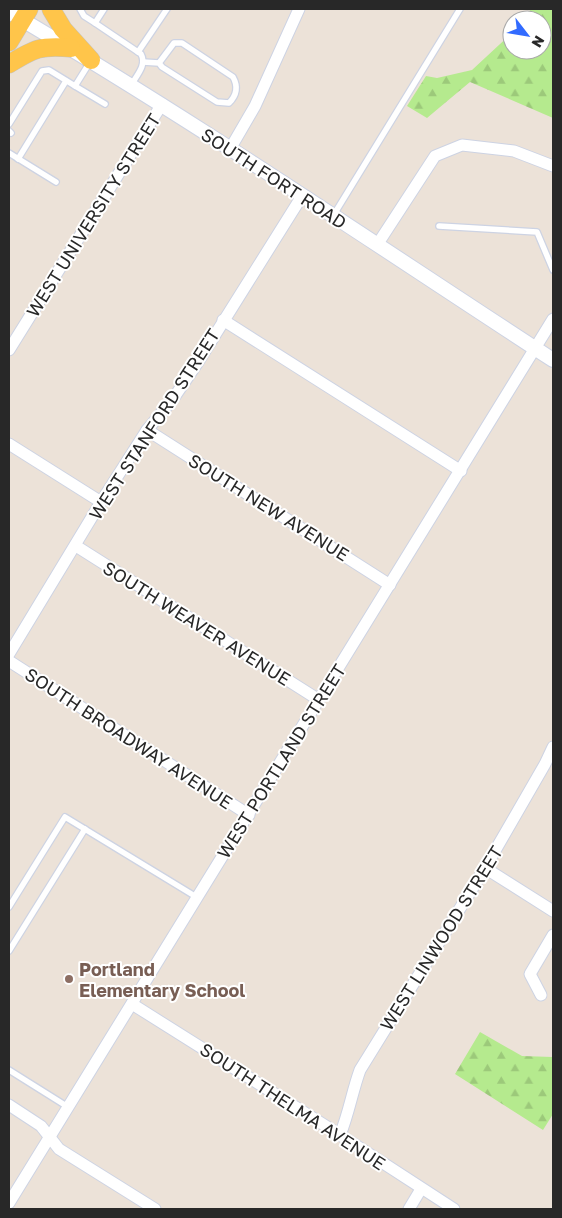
<svg xmlns="http://www.w3.org/2000/svg" width="562" height="1218" viewBox="0 0 562 1218" font-family="'Golos Text',sans-serif">
<defs>
<pattern id="forest-firs" width="22" height="20" patternUnits="userSpaceOnUse" patternTransform="scale(1.25)"><rect width="22" height="20" fill="#b5ea8e"/><path d="M5 1l3.5 6h-7zM16 11l3.5 6h-7z" fill="#9cc97a"/></pattern>
</defs>
<rect width="100%" height="100%" fill="#ece2d8"/>
<!-- forest -->
<g fill="url(#forest-firs)">
<path d="M531,9H553V118L470,82L427,118L407,106L426,76L437,78L472,70L512,33V50H542V20H523Z"/>
<path d="M480,1032L522,1056L553,1057V1114L543,1130L455,1074Z"/>
</g>
<g fill="none" stroke-linecap="round" stroke-linejoin="round">
<!-- service casing -->
<g stroke="#cdd3e3" stroke-width="8">
<g id="service">
<path d="M80,9L84,16L95,23"/>
<path d="M104,9L95,23L141,54C147,65 137,75 131,85"/>
<path d="M138,52L167,9"/>
<path d="M143,62L159,63L174,43H182L233,77C238,86 237,95 229,103L217,102L162,67L159,63"/>
<path d="M75,86L105,104"/>
<path d="M9,124L42,71L49,70L75,86L90,62"/>
<path d="M9,131L11,133"/>
<path d="M9,153L56,182"/>
<path d="M18,159L66,81"/>
<path d="M333,216L460,9"/>
<path d="M439,226L537,232L553,270"/>
<path d="M9,907L65,817L198,898"/>
<path d="M9,951L85,829"/>
<path d="M9,1070L68,1107"/>
</g>
</g>
<!-- minor casing -->
<g stroke="#cdd3e3" stroke-width="13">
<g id="minor">
<path d="M230,149L255,106L299,9"/>
<path d="M377,245L435,156L462,145L514,151L553,166"/>
<path d="M223,320L461,471"/>
<path d="M9,350L162,104"/>
<path d="M147,430L390,585"/>
<path d="M9,444L101,502"/>
<path d="M76,546L319,700"/>
<path d="M9,654L101,502L147,430L173,399L198,362L302,196"/>
<path d="M9,661L249,815"/>
<path d="M485,868L553,911"/>
<path d="M541,995L530,974L553,935"/>
<path d="M132,1004L340,1135L454,1209"/>
<path d="M9,1105L41,1126L59,1149L155,1209"/>
<path d="M340,1135C349,1113 352,1092 360,1070L485,868L545,764L553,747"/>
<path d="M9,1203L553,319"/>
<path d="M409,1209L421,1189"/>
</g>
</g>
<!-- tertiary casing -->
<g stroke="#cdd3e3" stroke-width="16">
<path id="tertiary" d="M9,12C195,121 373,243 553,360"/>
</g>
<!-- primary casing -->
<g stroke="#c3c3c3" stroke-width="19">
<g id="primary">
<path d="M51,9L63,29L91,60"/>
<path d="M9,42L29,9"/>
<path d="M9,64C34,49 40,45 71,48"/>
</g>
</g>
<!-- service -->
<use href="#service" stroke="#fff" stroke-width="5.5"/>
<!-- minor -->
<use href="#minor" stroke="#fff" stroke-width="11"/>
<!-- tertiary -->
<use href="#tertiary" stroke="#fff" stroke-width="14"/>
<!-- primary -->
<use href="#primary" stroke="#ffc54a" stroke-width="18"/>
</g>
<!-- markers -->
<circle fill="#8d6e63" stroke="#fff" stroke-width="2" cx="69" cy="979" r="5"/>
<g text-anchor="middle" dominant-baseline="central" stroke-width="4" stroke-linejoin="round" paint-order="stroke">
<!-- street labels -->
<g font-size="18" fill="#282828" stroke="#fff">
<text transform="translate(274 178) rotate(33)">SOUTH FORT ROAD</text>
<text transform="translate(93 215) rotate(-58)">WEST UNIVERSITY STREET</text>
<text transform="translate(154 424) rotate(-57)">WEST STANFORD STREET</text>
<text transform="translate(269 507) rotate(32)">SOUTH NEW AVENUE</text>
<text transform="translate(197 623) rotate(32)">SOUTH WEAVER AVENUE</text>
<text transform="translate(129 738) rotate(33)">SOUTH BROADWAY AVENUE</text>
<text transform="translate(281 761) rotate(-58)">WEST PORTLAND STREET</text>
<text transform="translate(441 938) rotate(-58)">WEST LINWOOD STREET</text>
<text transform="translate(293 1106) rotate(33)">SOUTH THELMA AVENUE</text>
</g>
<!-- education labels -->
<g font-size="18" font-weight="bold" fill="#785e54" stroke="#fff" text-anchor="start">
<text x="79" y="969">Portland<tspan x="79" dy="21">Elementary School</tspan></text>
</g>
</g>
<!-- border -->
<rect width="562" height="1218" fill="none" stroke="#282828" stroke-width="20"/>
<!-- north arrow -->
<g transform="translate(527 35) rotate(121)"><circle r="24" fill="#ffffff" stroke="#a9a9a9"/>
<path d="M0-4L9 19L0 12L-9 19Z" fill="#326bff"/>
<text y="-8" font-size="14" font-weight="bold" text-anchor="middle" fill="#282828">N</text>
</g>
</svg>
